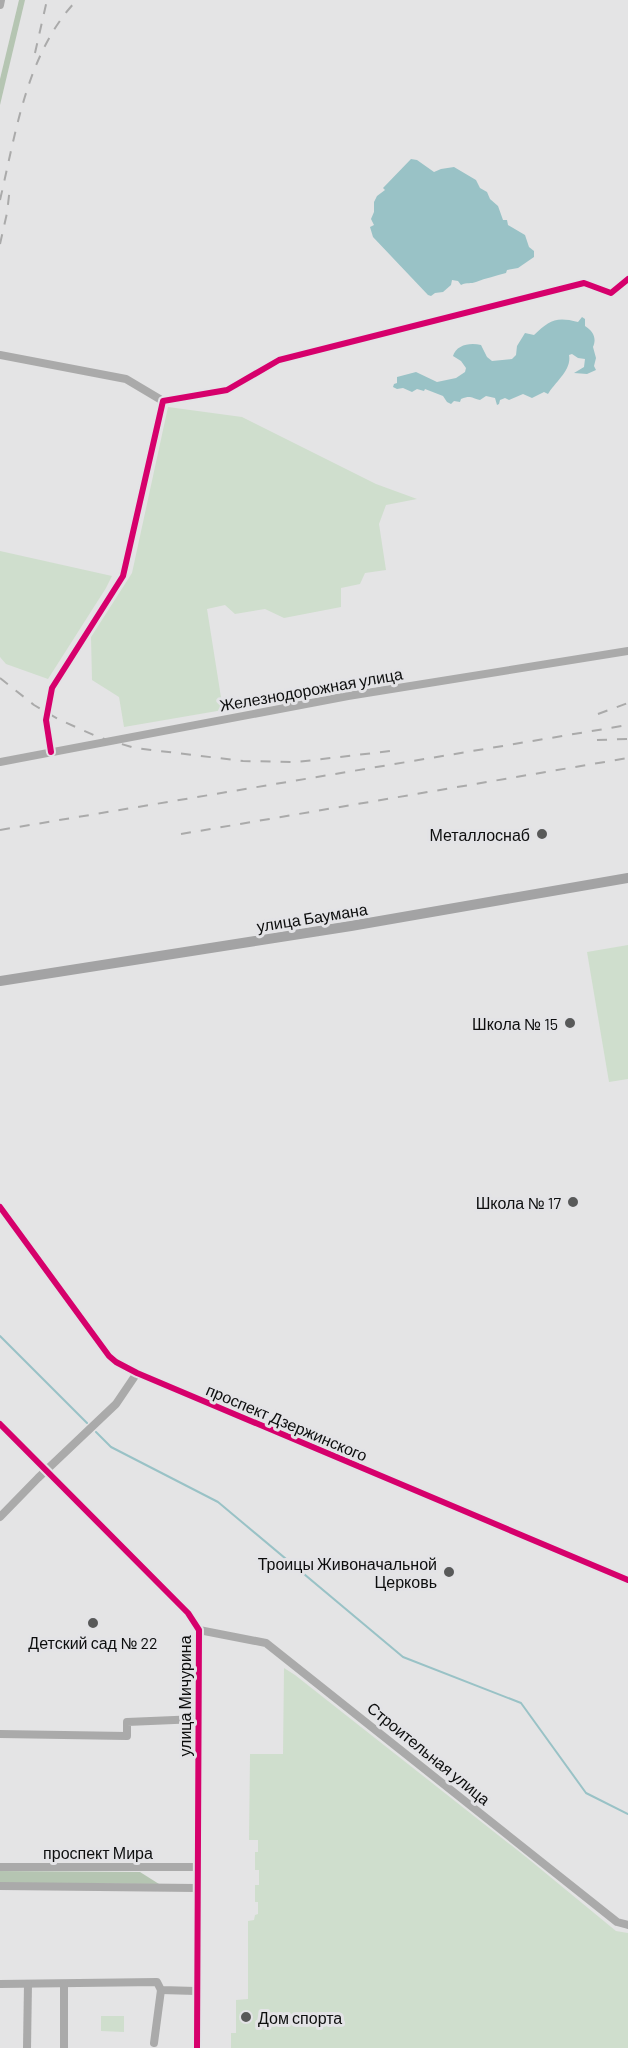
<svg xmlns="http://www.w3.org/2000/svg" width="628" height="2048" viewBox="0 0 628 2048" font-family="Barlow,sans-serif">
<rect width="100%" height="100%" fill="#e4e4e5"/>
<!-- green -->
<g fill="#cfdecd">
<path d="M168,407L242,417L376,484L417,499L386,505L379,524L386,570L365,573L360,584L341,588V607L284,618L265,609L235,614L225,605L207,609L223,710L124,727L119,697L92,680L91,637L132,573Z"/>
<path d="M0,551L112,576L106,588L48,679L6,664L0,657Z"/>
<path d="M628,945V1079L609,1082L587,952Z"/>
<path d="M284,1668L295,1675L526,1857L616,1931L628,1933V2048H231V2033H236V2000L248,1999V1921L254,1920L255,1915L258,1914V1902H255V1885H259V1870H255V1852H258V1840H249L250,1754H283Z"/>
<path d="M101,2016H124V2032L101,2031Z"/>
</g>
<!-- forest -->
<g fill="#b5c5b2">
<path d="M19,0H25L0,105V79Z"/>
<path d="M0,1871L140,1872L159,1884L0,1883Z"/>
</g>
<!-- water -->
<g fill="#99c2c6">
<path d="M411,159L417,160L434,172L441,169L454,167L476,180L480,188L487,192L490,199L498,206L503,220H507L508,225L525,235L529,247L534,251V257L518,268L507,270L506,273C496,276 486,278 476,282C471,284 467,282 461,285L458,281L452,280L451,285L443,292L435,293L431,296L428,295L373,237L370,227L374,225L371,219L374,212V202L377,196L385,190L383,188Z"/>
<path d="M582,317L585,319V326C593,331 597,338 593,347L596,358L594,366L596,370L587,374L574,373L584,367L585,359L578,358L572,354L569,355C572,370 555,382 548,394L544,392L532,398L523,394L509,400L505,398L500,400L499,404L497,405L495,398L486,396L480,400C471,398 471,395 461,399L460,402L454,401L451,404L447,402L443,396L425,389L424,391L417,389L412,392L403,388L397,389L393,387L394,384L397,383V377L416,372L437,382L456,378L465,372L466,368L461,361L453,356C456,345 470,342 481,345L487,357L492,361L512,359L516,355L517,346L525,333L534,335C549,321 555,316 578,322Z"/>
</g>
<g fill="none" stroke-linecap="round" stroke-linejoin="round">
<!-- stream -->
<g stroke="#99c2c6" stroke-width="2">
<path d="M0,1336L87,1423"/>
<path d="M96,1432L111,1447L218,1502L403,1657L521,1703L586,1793L628,1814"/>
</g>
<!-- minor -->
<g stroke="#aaa" stroke-width="8">
<path d="M0,5L1,0"/>
<path d="M0,355L126,379L163,401"/>
<path d="M51,752L46,720L52,688L123,576L163,401L227,390L279,360L584,283L611,293L628,279"/>
<path d="M0,762L348,696L628,651"/>
<path d="M0,1207L109,1356L116,1362L137,1373L628,1580"/>
<path d="M0,1424L188,1613L199,1630L197,2048"/>
<path d="M0,1517L38,1478L116,1404L137,1373"/>
<path d="M199,1630L266,1643L617,1922L628,1925"/>
<path d="M0,1734L127,1736V1722L198,1719"/>
<path d="M0,1867H197"/>
<path d="M0,1886L196,1888"/>
<path d="M0,1984L157,1982L161,1990L196,1991"/>
<path d="M154,2043L161,1990"/>
<path d="M27,2048L28,1984"/>
<path d="M64,2048V1984"/>
</g>
<!-- major -->
<path stroke="#a3a3a4" stroke-width="10" d="M0,981L351,926L628,878"/>
<!-- rail -->
<g stroke="#aaa" stroke-width="2" stroke-dasharray="10 10" stroke-linecap="butt">
<path d="M35,53L47,0"/>
<path d="M0,200C16,132 27,52 77,0"/>
<path d="M0,244L7,213L10,187"/>
<path d="M0,678L34,705L58,719L98,737L135,748L243,761L297,762L399,750"/>
<path d="M598,714L628,703"/>
<path d="M597,740L628,739"/>
<path d="M0,830L628,725"/>
<path d="M181,834L628,758"/>
</g>
<!-- cycleway casing -->
<g stroke="#e3e3e6" stroke-width="10">
<g id="cycleway">
<path d="M51,752L46,720L52,688L123,576L163,401L227,390L279,360L584,283L611,293L628,279"/>
<path d="M0,1207L109,1356L116,1362L137,1373L628,1580"/>
<path d="M0,1424L188,1613L199,1630L197,2048"/>
</g>
</g>
<!-- cycleway -->
<use href="#cycleway" stroke="#d6006c" stroke-width="6"/>
</g>
<!-- markers -->
<g fill="#585959" stroke="#e3e3e6" stroke-width="2">
<circle cx="542" cy="834" r="6"/>
<circle cx="570" cy="1023" r="6"/>
<circle cx="573" cy="1202" r="6"/>
<circle cx="449" cy="1572" r="6"/>
<circle cx="93" cy="1623" r="6"/>
<circle cx="246" cy="2017" r="6"/>
</g>
<g text-anchor="middle" dominant-baseline="central" stroke-width="6" stroke-linejoin="round" paint-order="stroke">
<!-- street labels -->
<g font-size="16" fill="#0d0e0e" stroke="#e3e3e6">
<text transform="translate(311 689) rotate(-10)">Железнодорожная улица</text>
<text transform="translate(312 917) rotate(-9)">улица Баумана</text>
<text transform="translate(287 1422) rotate(23)">проспект Дзержинского</text>
<text transform="translate(184 1696) rotate(-90)">улица Мичурина</text>
<text transform="translate(429 1753) rotate(39)">Строительная улица</text>
<text x="98" y="1852">проспект Мира</text>
</g>
<!-- poi labels -->
<g font-size="16" fill="#0d0e0e" stroke="#e3e3e6" text-anchor="end">
<text x="530" y="834">Металлоснаб</text>
<text x="558" y="1023">Школа № 15</text>
<text x="561" y="1202">Школа № 17</text>
<text x="437" y="1563">Троицы Живоначальной<tspan x="437" dy="18">Церковь</tspan></text>
<text x="93" y="1642" text-anchor="middle">Детский сад № 22</text>
<text x="258" y="2017" text-anchor="start">Дом спорта</text>
</g>
</g>
</svg>
